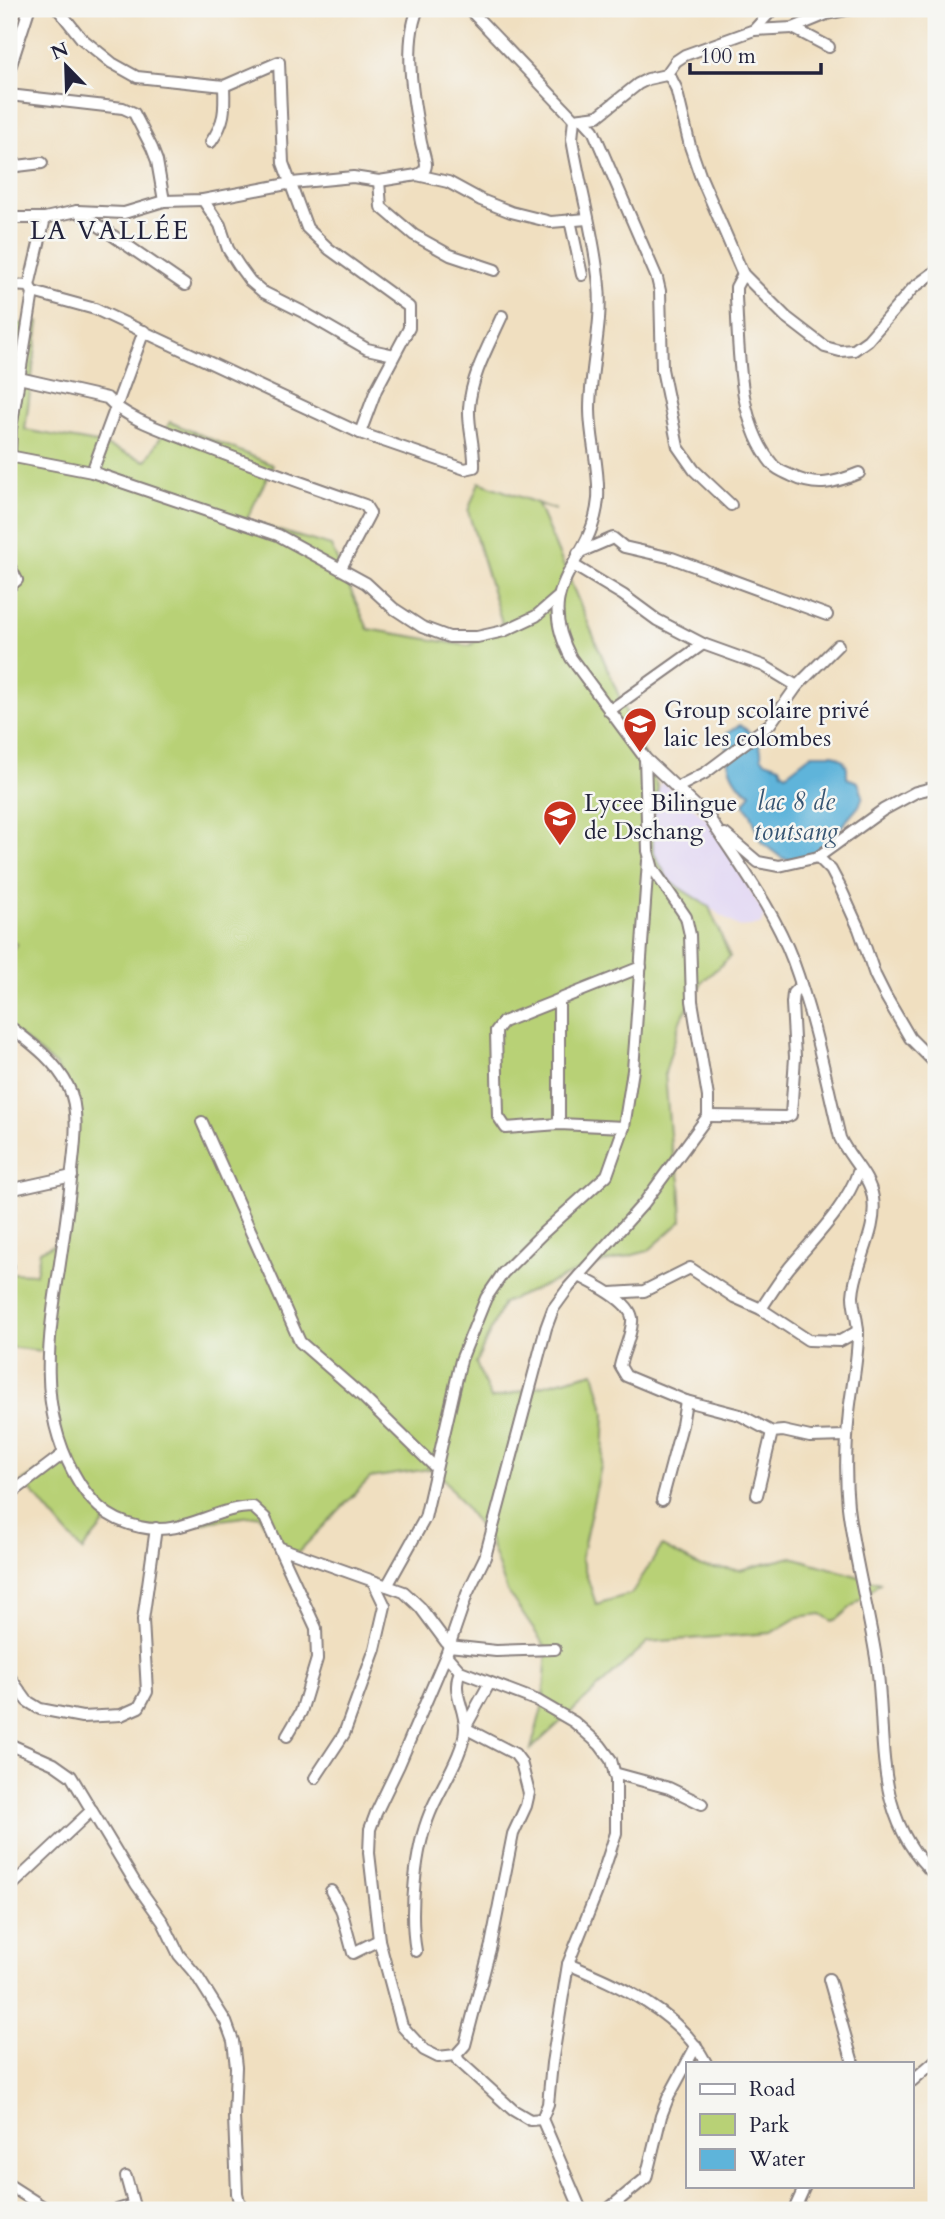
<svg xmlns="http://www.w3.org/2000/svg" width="945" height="2219" viewBox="0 0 945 2219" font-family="Cardo,serif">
<rect width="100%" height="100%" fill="#f6f6f2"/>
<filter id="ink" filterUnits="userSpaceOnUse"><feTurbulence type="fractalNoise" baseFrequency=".0143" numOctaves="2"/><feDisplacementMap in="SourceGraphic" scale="14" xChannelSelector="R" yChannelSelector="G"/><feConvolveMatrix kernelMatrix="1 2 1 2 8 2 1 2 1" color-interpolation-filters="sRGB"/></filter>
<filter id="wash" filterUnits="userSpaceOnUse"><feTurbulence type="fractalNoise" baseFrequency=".00686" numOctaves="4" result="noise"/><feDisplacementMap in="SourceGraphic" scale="28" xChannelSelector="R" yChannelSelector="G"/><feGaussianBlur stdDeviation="1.57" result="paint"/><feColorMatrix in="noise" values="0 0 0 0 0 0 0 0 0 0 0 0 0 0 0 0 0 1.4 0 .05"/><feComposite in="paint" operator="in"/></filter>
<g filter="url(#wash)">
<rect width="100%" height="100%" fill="#f0dfc0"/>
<!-- built -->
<path fill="#e0d4f4" d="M661,781L707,819L765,915L760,925L739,927L669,881L653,852L652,824Z"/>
<!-- green -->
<path fill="#b8d176" stroke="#6d7a58" stroke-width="2" d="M39,322L25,430L102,444L146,461L170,422L273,465L246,521L331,546L368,629L469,646L502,623L468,511L479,482L556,510L538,505L658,788L652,824L653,852L669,881L709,907L730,957L703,981L680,1021L665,1073L671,1146L680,1180L682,1221L648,1251L588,1267L503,1303L476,1363L491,1399L594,1372L605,1413L603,1457L581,1558L596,1604L631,1594L662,1546L701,1567L740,1570L792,1557L880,1583L837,1619L832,1621L821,1614L798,1617L771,1633L648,1642L531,1749L543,1704L547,1649L507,1591L489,1540L436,1468L370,1478L287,1564L259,1515L213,1521L156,1536L119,1526L108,1519L82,1551L23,1481L63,1457L49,1352L9,1347V1273L36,1274L40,1251L65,1239L72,1099L56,1066L9,1027V955L17,944L9,940V325Z"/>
<!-- water -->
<path fill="#5eb4da" stroke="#406b8a" stroke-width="2" d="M740,725C751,732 763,743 761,757L765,761L780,766L782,771L786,774L812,754H833L843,760L847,767V778L858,782L863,796L859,806L818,854L798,861L782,858L761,842L751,814L744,804L751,793C729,783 724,756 727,733Z"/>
</g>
<g filter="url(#ink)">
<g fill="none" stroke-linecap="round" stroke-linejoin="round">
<!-- minor casing -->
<g stroke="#89807e" stroke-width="14">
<g id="minor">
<path d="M58,9L81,38L112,63L137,77L224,86L279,62L283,163L307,228L329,249L409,307V328L376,390L360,433"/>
<path d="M469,9L574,119L598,116L638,84L648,79L666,75L671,78L676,88L690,146L700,175L743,274L786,317L825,347L840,351L854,350L868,340L913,288L936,271"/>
<path d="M793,28L829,47"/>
<path d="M754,30L793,28L827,14L852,9"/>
<path d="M9,71L29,9"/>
<path d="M666,75L676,61L685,55L754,30L773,9"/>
<path d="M9,95L123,108L134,113L152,148L157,161L164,201L203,200L292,183L353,177L379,181L417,175L448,182L481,200L511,212L551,222L587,219"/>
<path d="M574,119L572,139C580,188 595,237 599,286C603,323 590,369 590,409C590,439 600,469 598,499C592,567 531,581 571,658L645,758L711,820"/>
<path d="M583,119L593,130L657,278L660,291L662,369L678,447L694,470L731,505"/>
<path d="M211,142C225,122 225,110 224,86"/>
<path d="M9,167L42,163"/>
<path d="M417,175C423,172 426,170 426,164C425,155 421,146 420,137C413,99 403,44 418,9"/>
<path d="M379,181L381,207L414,235L450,255L495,270"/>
<path d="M203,200L220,225L228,249L239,266L250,281L263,292L303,312L367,349L394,355"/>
<path d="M77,211L185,285"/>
<path d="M9,218H45L77,211L124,213L164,201"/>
<path d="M570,220L582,275"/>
<path d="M743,274L736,287V297C739,350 737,422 773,465C777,470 786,473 792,476C816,488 835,483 859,473"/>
<path d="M9,285L29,286L33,292L95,309L360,433L465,469L474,467C475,447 468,428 469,408C471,376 489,345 502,316"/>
<path d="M29,286L45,218"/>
<path d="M19,378L107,398C126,419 166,431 193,442C249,464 307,485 365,505L370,513L341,568"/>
<path d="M9,456L92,472L278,535L366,583L393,608L422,627L449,637H477L504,631L536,616L557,598"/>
<path d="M10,456L11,429L33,292"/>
<path d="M92,472L144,331"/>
<path d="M578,553L613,538L624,547L672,558L827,615"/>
<path d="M9,565L17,580L9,587"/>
<path d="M573,565L623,595L657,620L703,644L764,666L797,686"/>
<path d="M609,711L703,644"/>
<path d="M645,758L648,851L653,869L686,917L690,935L692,1001L708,1097V1116L644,1203L569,1287L553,1309L546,1328L485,1557L467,1594L446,1655L460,1671L538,1701L574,1722L600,1745L611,1760L616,1779V1833L596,1894L568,1964C620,1986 679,2011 706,2063"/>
<path d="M676,788L705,773L770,724L797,686L838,645"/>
<path d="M708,816C738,863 773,908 793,961C814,1018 826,1079 840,1138C849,1158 870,1176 873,1198C878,1232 855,1263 853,1296C853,1308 858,1320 858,1333C858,1359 852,1385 849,1412C846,1442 845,1476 848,1507C854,1558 868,1607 876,1658C888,1736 870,1815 936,1876"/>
<path d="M725,834L758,862L779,866L818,857L883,810L916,792L936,787"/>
<path d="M818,857L831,870L840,887L859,929L875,975L885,995L910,1038L936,1064"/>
<path d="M9,1026C31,1043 55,1060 68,1086C80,1109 75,1144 72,1170C69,1203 64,1236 59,1270C48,1339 38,1407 73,1472C88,1500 106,1520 140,1527C183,1537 214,1507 253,1507L265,1518L316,1628L317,1659L301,1712L287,1736"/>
<path d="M708,1116L786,1117L791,1115L795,1057L792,1003L793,993L801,985"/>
<path d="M202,1122L300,1342L362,1396L436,1468"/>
<path d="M559,1124V1000"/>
<path d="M624,1127L559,1124L506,1128L498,1116L496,1031L503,1022L641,967"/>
<path d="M9,1190L72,1176"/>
<path d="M9,1266V1267"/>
<path d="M579,1276C594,1284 635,1303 632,1322C631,1337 623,1352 620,1366L626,1376L686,1401L740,1415L772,1432"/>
<path d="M611,1293L644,1291L690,1268L734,1297L761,1309L808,1340L840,1341L858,1331"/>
<path d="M761,1309C770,1295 779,1281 789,1268C815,1237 845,1209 859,1170"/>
<path d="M9,1495L63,1454"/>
<path d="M757,1495L772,1432L783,1431L810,1437L847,1436"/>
<path d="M662,1500L682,1425L686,1401"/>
<path d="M281,1548L404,1592L420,1607L449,1646L496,1651L555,1649"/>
<path d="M387,1586L425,1518L461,1360L486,1298L503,1273L543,1233L607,1175L624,1127L633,1070L648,861"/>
<path d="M446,1655L399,1765L376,1813L370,1829L369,1853L379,1940L402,2026L424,2050L438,2057L456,2055L465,2045L491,1945L513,1834L526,1806L529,1793L521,1762L515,1754L465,1728L489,1684"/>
<path d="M9,1676L27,1701L40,1709L82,1717L121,1715L139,1707L147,1692L143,1620L156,1528"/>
<path d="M9,1744L54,1764L71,1776L136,1884L163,1922L179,1955L197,1976L226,2022L233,2041L236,2067L234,2117L237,2193L241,2210"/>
<path d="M614,1773L669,1788L702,1804"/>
<path d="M315,1778L344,1734L375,1649L385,1606L373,1581"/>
<path d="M9,1888L92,1810"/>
<path d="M331,1891L341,1909L353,1953L379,1940"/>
<path d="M416,1951C409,1912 415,1849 430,1813C439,1790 465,1752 465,1728C465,1707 451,1692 460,1671"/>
<path d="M568,1964L552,2063L548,2104L542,2119L581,2210"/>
<path d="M829,1979L853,2063"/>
<path d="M456,2055L459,2061L513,2110L530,2120L542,2119"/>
<path d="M912,2081L936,2060"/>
<path d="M126,2177L135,2210"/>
<path d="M9,2185L48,2210"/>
<path d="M117,2210L133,2205"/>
<path d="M607,2210L646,2178L661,2116L668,2098L696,2046"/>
<path d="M794,2210L805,2186"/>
</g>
</g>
<!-- minor -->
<use href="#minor" stroke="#fff" stroke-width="10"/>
</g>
</g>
<!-- icons -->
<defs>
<g id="school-pin" transform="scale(1.75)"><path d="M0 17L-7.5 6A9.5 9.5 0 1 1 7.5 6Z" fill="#c8321e" stroke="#f6f6f2"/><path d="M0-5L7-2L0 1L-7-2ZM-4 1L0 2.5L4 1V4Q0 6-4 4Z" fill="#fff"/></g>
</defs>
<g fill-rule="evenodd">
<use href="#school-pin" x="640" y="724"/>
<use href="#school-pin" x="560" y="817"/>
</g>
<g text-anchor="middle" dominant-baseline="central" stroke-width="5" stroke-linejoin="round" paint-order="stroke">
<!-- poi labels -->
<g font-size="24" fill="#22223b" stroke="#f6f6f2" text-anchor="start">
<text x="664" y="710">Group scolaire privé<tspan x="664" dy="28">laic les colombes</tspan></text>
<text x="584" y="803">Lycee Bilingue<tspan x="584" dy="28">de Dschang</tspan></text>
</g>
<!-- neighbourhood labels -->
<g font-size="26" letter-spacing="2" fill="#22223b" stroke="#f6f6f2">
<text x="110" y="230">LA VALLÉE</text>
</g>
<!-- water labels -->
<g font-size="26" font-style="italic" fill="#375573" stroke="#f6f6f2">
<text x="796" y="801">lac 8 de<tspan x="796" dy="30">toutsang</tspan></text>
</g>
</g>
<!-- margin -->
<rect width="945" height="2219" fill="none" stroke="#f6f6f2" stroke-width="35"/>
<!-- legend -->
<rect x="686" y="2062" width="228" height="126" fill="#f6f6f2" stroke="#a1a1a9" stroke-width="2"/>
<rect x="700" y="2084" width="35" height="10" fill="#ffffff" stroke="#a1a1a9" stroke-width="2"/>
<text x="749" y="2096" font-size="21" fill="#22223b">Road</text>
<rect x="700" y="2114" width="35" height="21" fill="#b8d176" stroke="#a1a1a9" stroke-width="2"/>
<text x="749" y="2132" font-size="21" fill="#22223b">Park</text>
<rect x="700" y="2149" width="35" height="21" fill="#5eb4da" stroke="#a1a1a9" stroke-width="2"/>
<text x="749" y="2166" font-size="21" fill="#22223b">Water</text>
<!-- north arrow -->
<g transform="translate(66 66) rotate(337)" stroke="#f6f6f2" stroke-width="5" paint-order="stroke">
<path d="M0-5L12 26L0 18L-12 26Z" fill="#22223b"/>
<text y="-10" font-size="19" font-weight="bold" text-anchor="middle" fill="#22223b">N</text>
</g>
<!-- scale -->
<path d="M690 63v10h131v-10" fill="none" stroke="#22223b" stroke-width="3.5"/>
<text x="700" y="63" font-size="21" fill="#22223b" stroke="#f6f6f2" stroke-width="5" paint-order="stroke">100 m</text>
</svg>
